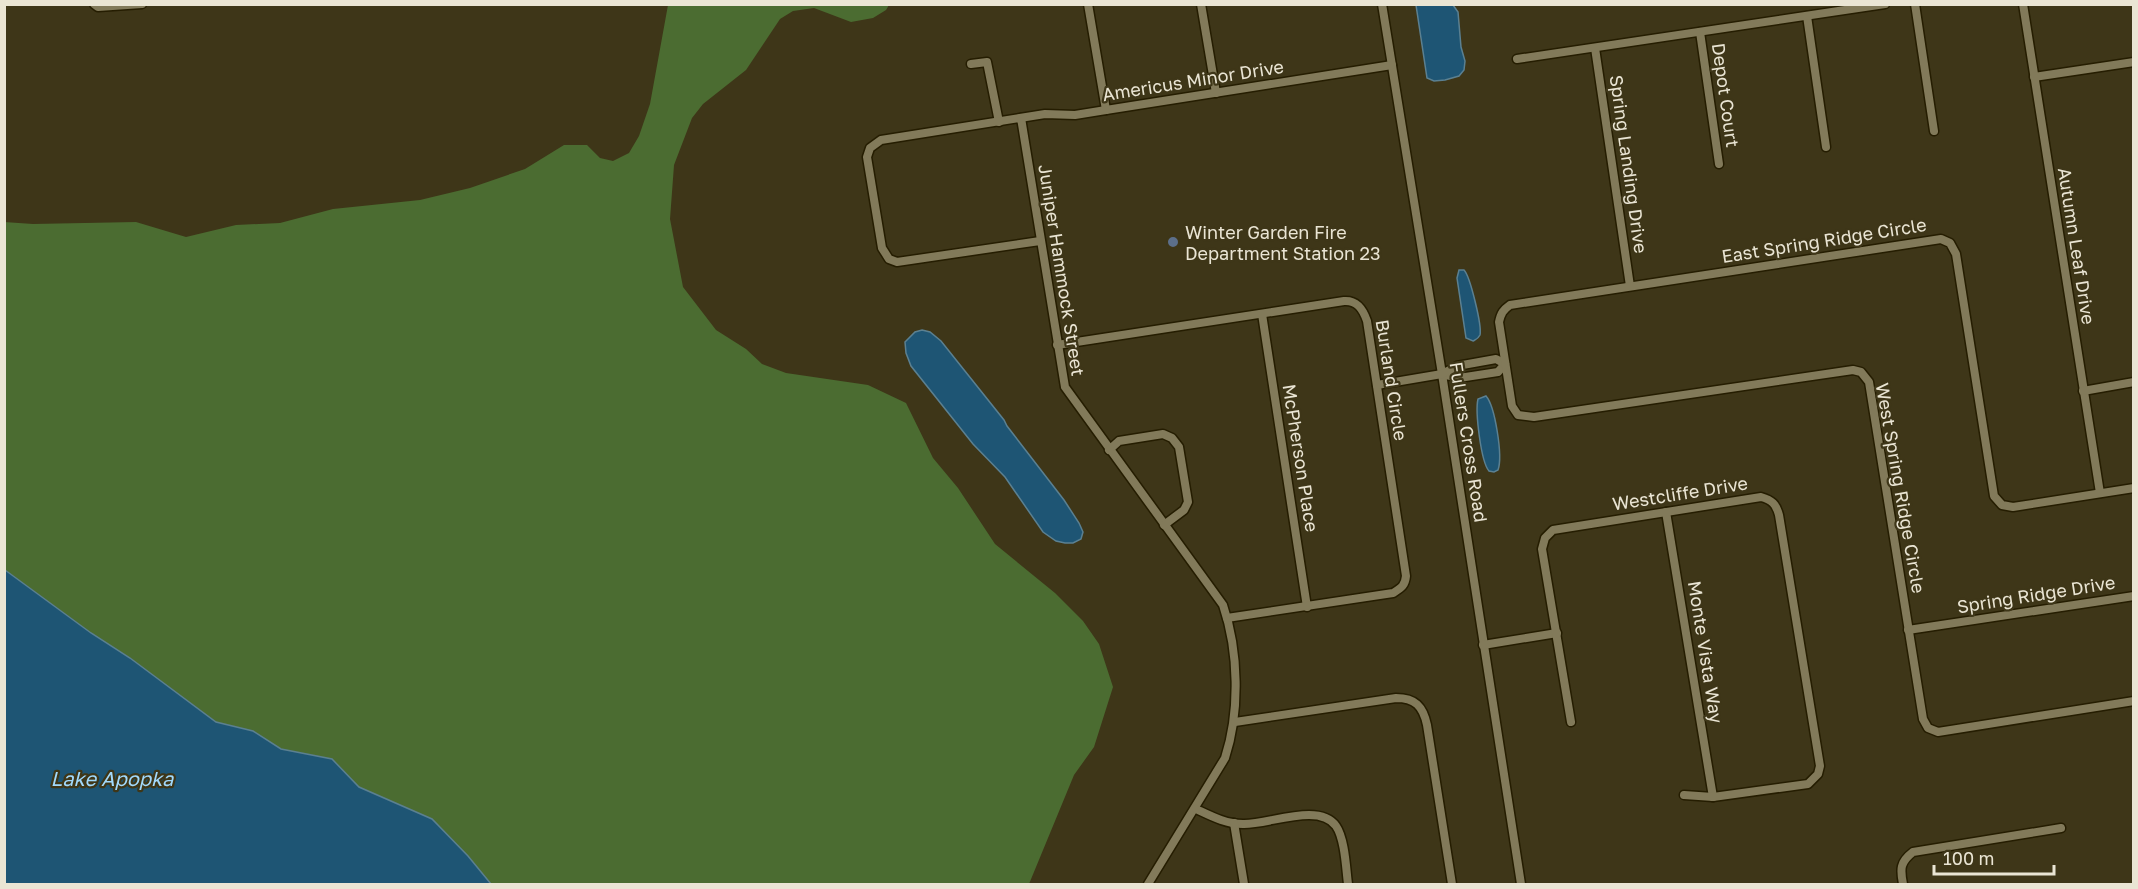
<svg xmlns="http://www.w3.org/2000/svg" width="2138" height="889" viewBox="0 0 2138 889" font-family="'Golos Text',sans-serif">
<rect width="100%" height="100%" fill="#3e3618"/>
<!-- green -->
<path fill="#4b6c31" d="M668,5H889L886,10L873,18L851,22L814,8L793,11L780,19L746,70L703,104L692,118L674,165L670,219L683,287L716,330L746,349L762,364L786,373L868,385L906,403L933,458L958,488L995,544L1055,593L1083,621L1099,644L1113,687L1094,747L1074,775L1029,884H491L468,856L432,819L359,787L332,759L281,749L253,731L216,722L130,658L91,633L5,570L4,222L33,224L136,222L186,237L236,225L280,223L333,209L420,200L470,188L525,169L564,145H587L600,158L613,161L629,153L639,136L650,104Z"/>
<!-- water -->
<g fill="#1e5574" stroke="#5b8091" stroke-width="1.5">
<path d="M1416,5H1453L1458,12L1461,47L1465,61L1464,70L1459,76L1445,80L1434,81L1427,78Z"/>
<path d="M1459,270H1464C1470,276 1482,325 1480,335C1478,339 1477,339 1473,341L1466,338L1457,278Z"/>
<path d="M922,330L930,332L941,341L1004,420L1007,426L1064,500L1079,523L1083,532L1081,539L1073,543H1065L1056,541L1043,532L1005,477L973,444L911,366L906,353L905,342L915,332Z"/>
<path d="M1486,396C1495,406 1503,456 1498,470L1494,472L1489,471C1481,462 1475,412 1478,399Z"/>
<path d="M5,570L91,633L130,658L216,722L253,731L281,749L332,759L359,787L432,819L468,856L491,884H5Z"/>
</g>
<g fill="none" stroke-linecap="round" stroke-linejoin="round">
<!-- minor casing -->
<g stroke="#251d01" stroke-width="11">
<g id="minor">
<path d="M94,4L98,7L142,4"/>
<path d="M1088,4L1106,110"/>
<path d="M1201,4L1216,93"/>
<path d="M1382,4L1442,374L1521,884"/>
<path d="M1915,4L1934,131"/>
<path d="M2023,4L2100,493"/>
<path d="M1807,16L1826,147"/>
<path d="M1700,32L1719,164"/>
<path d="M1595,48L1630,286"/>
<path d="M1517,59L1885,4"/>
<path d="M971,64L987,62L999,122"/>
<path d="M2034,77L2134,62"/>
<path d="M1021,118L1065,387L1223,605C1239,652 1240,712 1225,758L1148,884"/>
<path d="M1040,241L897,262L889,259L882,248L867,157L870,148L881,140L1045,114L1075,115L1106,110L1392,65"/>
<path d="M1262,314L1307,607"/>
<path d="M1057,345L1344,301C1357,300 1363,309 1367,321L1406,576C1405,586 1401,588 1393,593L1227,618"/>
<path d="M1442,374L1459,378L1498,372L1505,364"/>
<path d="M1377,385L1442,374L1457,366L1496,359L1505,364"/>
<path d="M2083,391L2134,382"/>
<path d="M1109,450L1119,441L1163,434L1172,438L1179,447L1188,502L1184,510L1164,525"/>
<path d="M2134,488L2013,507L2002,505L1994,496L1956,254L1950,243L1941,239L1510,305C1503,310 1501,313 1499,322L1512,406L1518,415L1534,417L1853,370L1861,372L1869,382L1923,719L1928,728L1938,732L2134,701"/>
<path d="M1666,512L1713,797"/>
<path d="M1908,630L2134,596"/>
<path d="M1483,645L1557,633"/>
<path d="M1235,722L1396,698C1415,698 1423,706 1427,725L1452,884"/>
<path d="M1571,722L1542,549L1545,538L1553,530L1761,497C1772,500 1776,504 1779,515L1820,766L1818,774L1808,784L1713,797L1684,795"/>
<path d="M1196,809C1211,816 1226,824 1243,824C1268,825 1319,802 1336,826C1345,839 1346,869 1348,884"/>
<path d="M1234,823L1244,884"/>
<path d="M1903,884C1900,869 1900,862 1913,852L2061,828"/>
</g>
</g>
<!-- minor -->
<use href="#minor" stroke="#827a5a" stroke-width="8"/>
</g>
<!-- markers -->
<circle fill="#5c6f8a" stroke="#3e3618" stroke-width="2" cx="1173" cy="242" r="6"/>
<g text-anchor="middle" dominant-baseline="central" stroke-width="4.5" stroke-linejoin="round" paint-order="stroke">
<!-- street labels -->
<g font-size="18" fill="#eae5d4" stroke="#3e3618">
<text transform="translate(1193 80) rotate(-9)">Americus Minor Drive</text>
<text transform="translate(1726 95) rotate(82)">Depot Court</text>
<text transform="translate(1629 164) rotate(82)">Spring Landing Drive</text>
<text transform="translate(1824 240) rotate(-9)">East Spring Ridge Circle</text>
<text transform="translate(2077 246) rotate(81)">Autumn Leaf Drive</text>
<text transform="translate(1062 270) rotate(81)">Juniper Hammock Street</text>
<text transform="translate(1392 380) rotate(81)">Burland Circle</text>
<text transform="translate(1469 442) rotate(81)">Fullers Cross Road</text>
<text transform="translate(1301 458) rotate(81)">McPherson Place</text>
<text transform="translate(1901 488) rotate(80)">West Spring Ridge Circle</text>
<text transform="translate(1680 493) rotate(-9)">Westcliffe Drive</text>
<text transform="translate(2036 594) rotate(-9)">Spring Ridge Drive</text>
<text transform="translate(1706 652) rotate(81)">Monte Vista Way</text>
</g>
<!-- poi labels -->
<g font-size="18" fill="#eae5d4" stroke="#3e3618" text-anchor="start">
<text x="1185" y="232">Winter Garden Fire<tspan x="1185" dy="21">Department Station 23</tspan></text>
</g>
<!-- water labels -->
<g font-size="20" font-style="italic" fill="#a1d9fc" stroke="#3e3618">
<text x="112" y="778">Lake Apopka</text>
</g>
</g>
<!-- border -->
<rect width="2138" height="889" fill="none" stroke="#eae5d4" stroke-width="12"/>
<!-- scale -->
<path d="M1934 865v9h120v-9" fill="none" stroke="#eae5d4" stroke-width="3"/>
<text x="1943" y="865" font-size="18" fill="#eae5d4" stroke="#3e3618" stroke-width="4.5" paint-order="stroke">100 m</text>
</svg>
